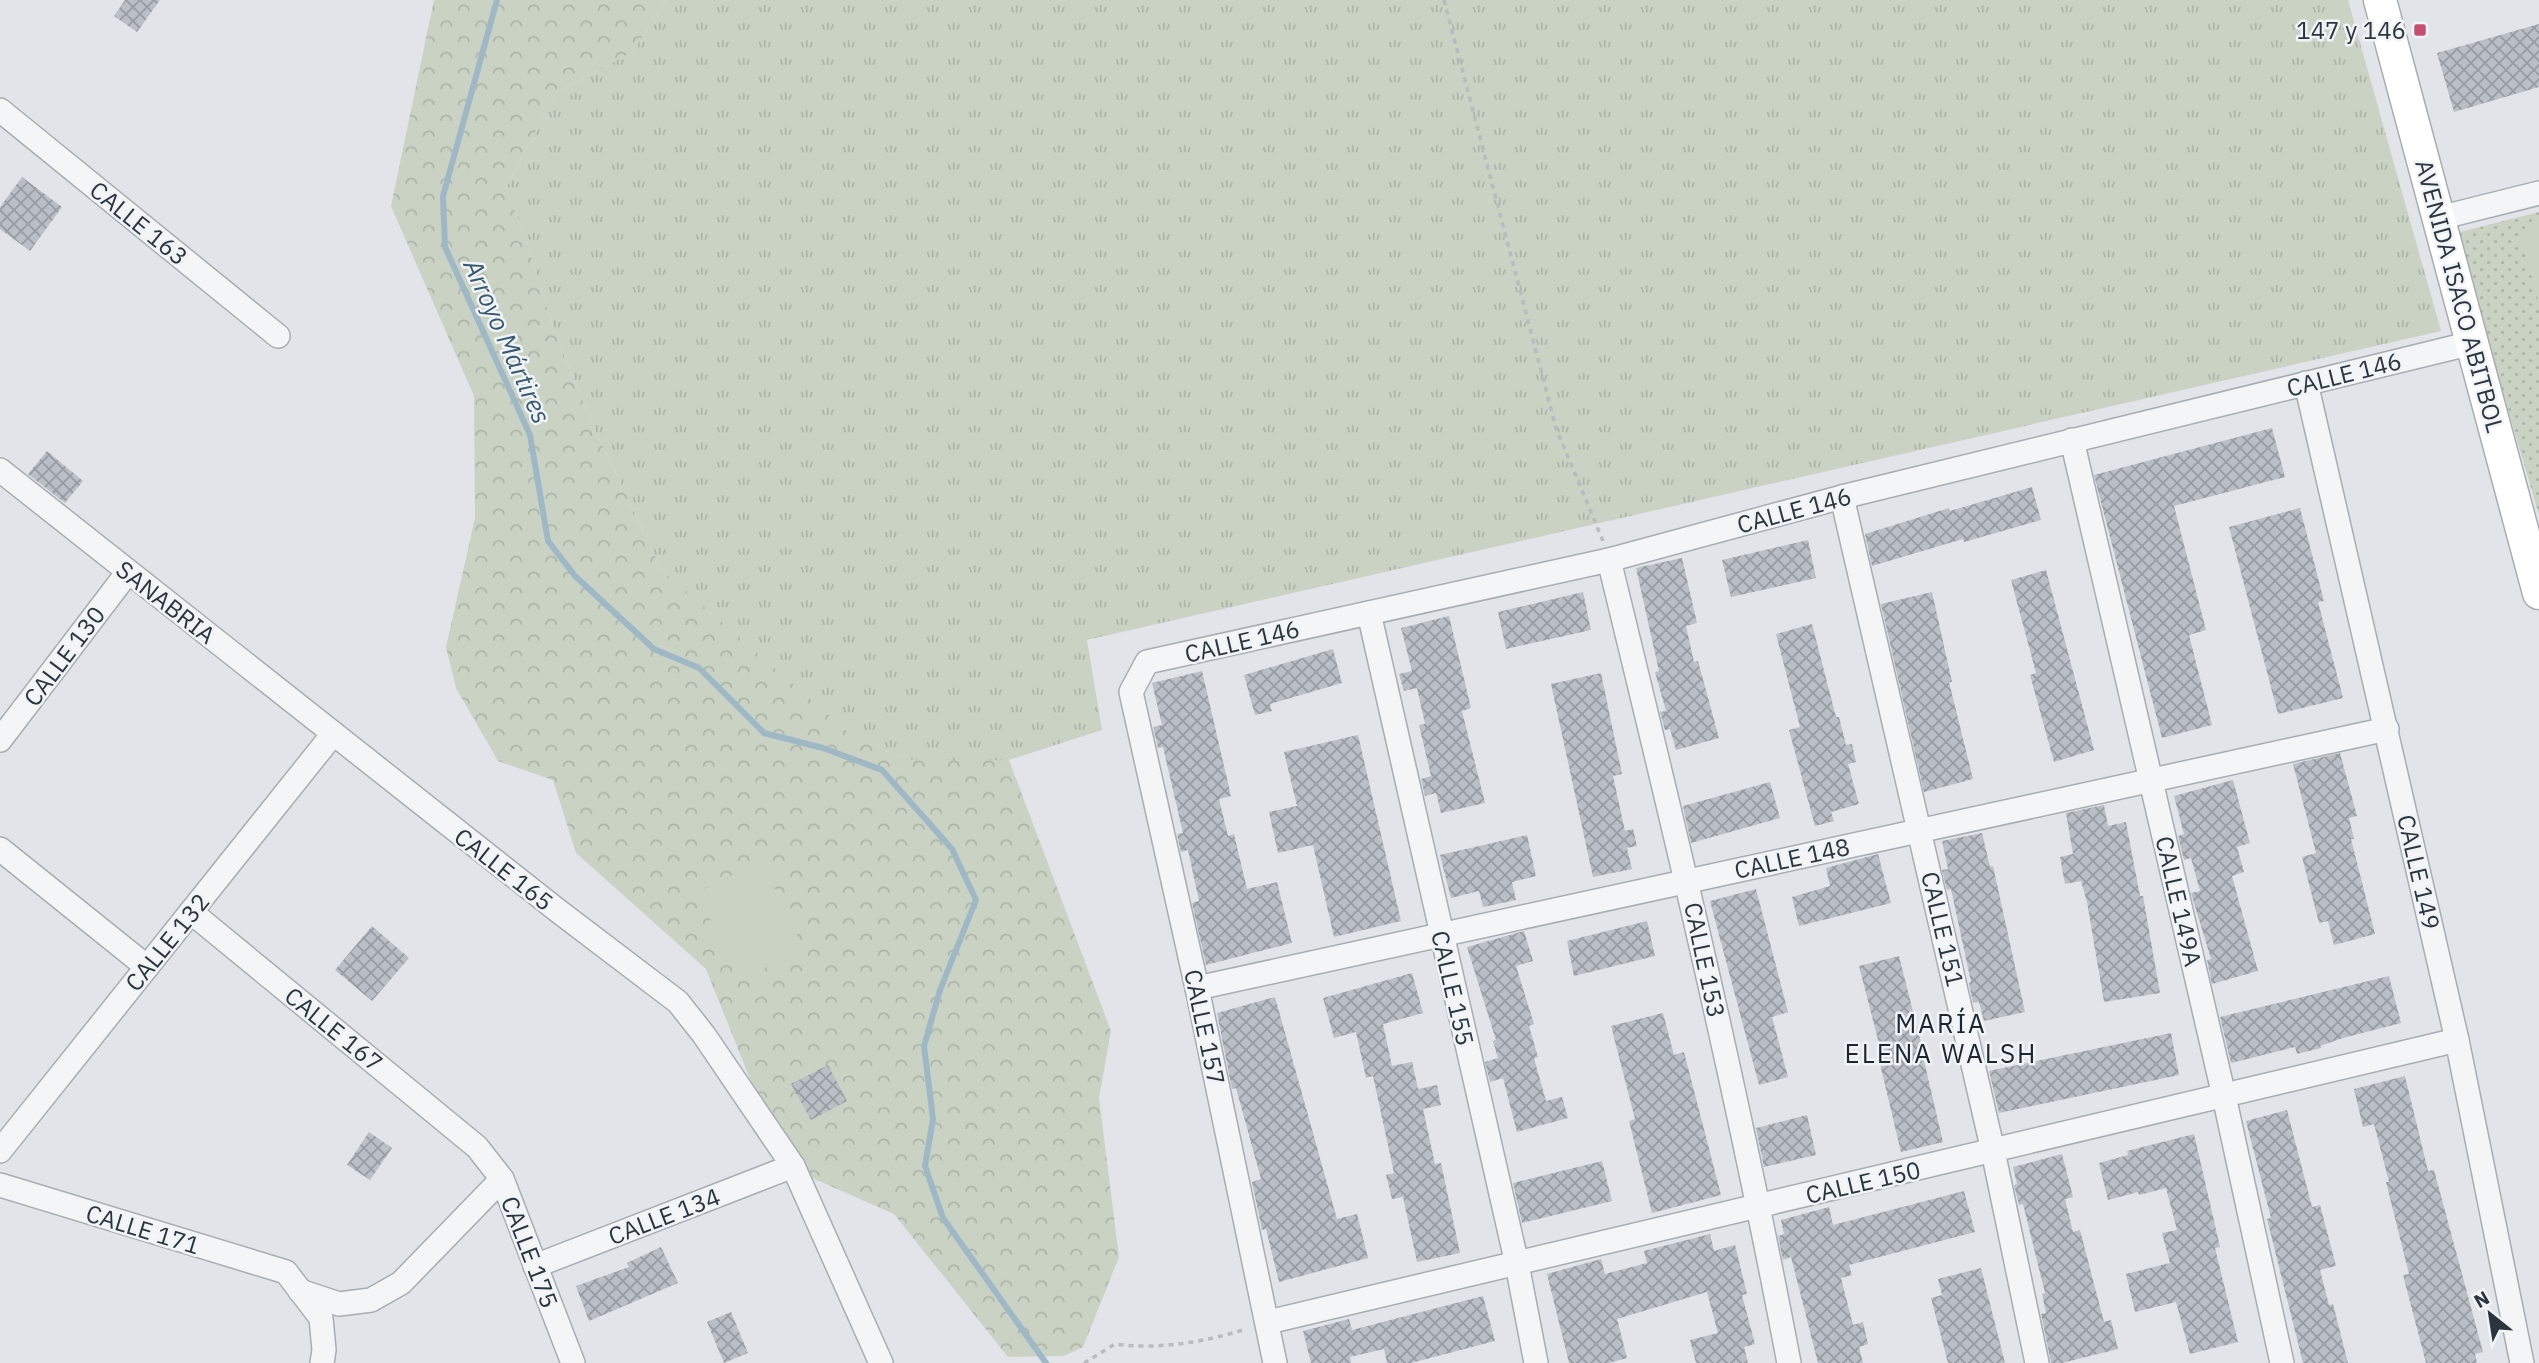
<svg xmlns="http://www.w3.org/2000/svg" width="2539" height="1363" viewBox="0 0 2539 1363" font-family="'IBM Plex Sans',sans-serif">
<defs>
<pattern id="grass-tufts" width="24" height="20" patternUnits="userSpaceOnUse" patternTransform="scale(1.75)"><rect width="24" height="20" fill="#c9d2c3"/><path d="M3 7l-1-3M5 7V3M7 7l1-3M15 17l-1-3M17 17v-4M19 17l1-3" fill="none" stroke="#adb5a9"/></pattern>
<pattern id="forest-crowns" width="20" height="18" patternUnits="userSpaceOnUse" patternTransform="scale(1.75)"><rect width="20" height="18" fill="#c9d2c3"/><path d="M2 6a3 3 0 1 1 6 0M12 15a3 3 0 1 1 6 0" fill="none" stroke="#adb5a9"/></pattern>
<pattern id="park-dots" width="8" height="8" patternUnits="userSpaceOnUse" patternTransform="scale(1.75)"><rect width="8" height="8" fill="#c9d2c3"/><path d="M2 2h.1M6 6h.1" fill="none" stroke="#adb5a9" stroke-width="1.8" stroke-linecap="round"/></pattern>
<pattern id="building-cross-hatch" width="8" height="8" patternUnits="userSpaceOnUse" patternTransform="scale(1.75)"><rect width="8" height="8" fill="#b9bfc5"/><path d="M0 0l8 8M0 8l8-8" fill="none" stroke="#979ca1"/></pattern>
</defs>
<rect width="100%" height="100%" fill="#e1e5e9"/>
<!-- grass -->
<path fill="url(#grass-tufts)" d="M667,0H2348L2441,331L1087,640L1102,730L1009,760H912L855,739L662,570L595,430L554,331L527,243L506,188L556,93L632,52Z"/>
<!-- forest -->
<path fill="url(#forest-crowns)" d="M434,0H667L632,52L556,93L506,188L527,243L554,331L595,430L662,570L856,739L912,760H1009L1111,1031L1099,1098L1119,1257L1083,1347L1064,1356L1008,1357L894,1214L785,1166L706,969L576,853L553,780L498,761L456,688L446,647L475,518L474,396L391,206Z"/>
<!-- park -->
<path fill="url(#park-dots)" d="M2539,212V515L2456,233Z"/>
<!-- pitch -->
<g fill="#c9d2c3">
<path d="M2539,225V303L2519,231Z"/>
<path d="M762,861L804,949L739,980L697,892Z"/>
</g>
<g fill="none" stroke-linecap="round" stroke-linejoin="round">
<!-- stream -->
<path stroke="#9fb8c6" stroke-width="6" d="M497,0L443,196L445,247L530,435L548,541L575,576L654,649L699,668L764,733L823,748L882,770L952,849L976,900L940,990L924,1046L933,1119L925,1166L943,1218L1046,1363"/>
</g>
<!-- building -->
<g fill="url(#building-cross-hatch)">
<path d="M125,0H160L137,32L114,16Z"/>
<path d="M2539,24V87L2454,112L2437,53Z"/>
<path d="M22,177L62,207L30,251L0,229V207Z"/>
<path d="M2272,428L2285,477L2174,506L2206,630L2189,635L2212,725L2162,738L2094,475Z"/>
<path d="M47,451L83,481L65,503L28,474Z"/>
<path d="M2032,487L2041,520L1964,542L1963,539L1872,566L1865,534L1949,508L1950,511Z"/>
<path d="M2300,508L2324,601L2318,602L2343,698L2278,714L2229,527Z"/>
<path d="M1808,540L1816,578L1731,597L1722,560Z"/>
<path d="M1682,558L1697,623L1686,626L1694,662L1698,661L1719,738L1676,750L1670,729L1665,730L1660,712L1666,711L1655,672L1659,671L1636,568Z"/>
<path d="M2046,570L2094,750L2054,762L2030,675L2036,673L2011,580Z"/>
<path d="M1583,592L1591,630L1506,649L1498,612Z"/>
<path d="M1932,592L1952,682H1949L1973,779L1924,792L1881,604Z"/>
<path d="M1449,616L1471,708L1462,711L1485,803L1441,813L1436,793L1425,796L1421,779L1431,776L1419,725L1425,724L1417,688L1404,691L1399,674L1412,671L1401,628Z"/>
<path d="M1812,624L1836,717H1839L1846,745L1852,744L1856,762L1848,764L1859,804L1831,812L1834,821L1815,826L1789,730L1800,727L1776,634Z"/>
<path d="M1333,649L1342,683L1270,704L1272,711L1255,715L1244,675Z"/>
<path d="M1202,671L1231,796L1219,799L1228,836L1234,834L1247,889L1277,882L1292,943L1206,965L1192,903L1199,901L1188,850L1181,852L1177,834L1183,833L1163,747L1158,748L1153,727L1162,725L1152,683Z"/>
<path d="M1601,673L1622,774L1613,776L1625,831L1633,829L1637,846L1627,848L1632,869L1593,877L1551,684Z"/>
<path d="M1358,735L1401,921L1334,937L1313,845L1278,853L1269,812L1297,806L1284,752Z"/>
<path d="M2340,753L2357,816L2349,818L2354,839H2351L2375,934L2334,945L2328,921L2319,923L2302,857L2316,853L2293,764Z"/>
<path d="M2233,780L2250,843L2237,847L2244,872L2232,876L2258,971L2212,984L2207,960L2211,959L2191,893L2200,891L2191,858L2184,860L2178,836L2184,834L2174,796Z"/>
<path d="M1770,782L1780,818L1691,843L1683,806Z"/>
<path d="M2104,805L2108,826L2126,822L2140,896H2143L2160,993L2104,1002L2087,902L2081,881L2065,884L2060,857L2073,854L2066,813Z"/>
<path d="M1982,833L1990,867L1993,866L2025,1012L1984,1021L1979,1002L1973,1003L1969,983L1971,982L1951,889L1947,890L1942,870L1948,869L1942,841Z"/>
<path d="M1527,835L1536,876L1512,882L1516,900L1483,907L1479,891L1451,898L1440,855Z"/>
<path d="M1878,854L1891,903L1799,926L1792,897L1830,886L1826,868Z"/>
<path d="M1756,889L1788,1012L1772,1017L1788,1077L1759,1085L1710,901Z"/>
<path d="M1647,921L1655,956L1574,976L1567,941Z"/>
<path d="M372,926L409,958L372,1001L335,970Z"/>
<path d="M1524,931L1533,961L1516,966L1534,1024L1529,1026L1538,1057L1534,1058L1546,1101L1562,1097L1568,1118L1517,1132L1503,1078L1490,1082L1485,1062L1498,1058L1493,1041L1496,1040L1467,947Z"/>
<path d="M1899,956L1922,1047L1921,1048L1943,1142L1901,1152L1880,1064L1884,1063L1859,966Z"/>
<path d="M1412,973L1423,1013L1383,1024L1392,1066L1412,1062L1418,1089L1437,1085L1441,1105L1423,1109L1435,1164L1441,1163L1460,1253L1417,1262L1403,1197L1392,1199L1386,1175L1394,1173L1373,1076L1366,1078L1356,1032L1334,1038L1323,998Z"/>
<path d="M2389,976L2401,1023L2343,1038L2320,1046L2321,1048L2297,1054L2295,1047L2231,1063L2220,1017Z"/>
<path d="M1275,997L1337,1219L1357,1214L1368,1258L1279,1282L1266,1229L1262,1230L1252,1182L1261,1179L1236,1088L1232,1089L1217,1013Z"/>
<path d="M1663,1013L1674,1055L1684,1052L1721,1195L1652,1213L1629,1121L1635,1119L1611,1026Z"/>
<path d="M2171,1033L2179,1075L1999,1113L1989,1071Z"/>
<path d="M828,1065L847,1101L811,1120L791,1084Z"/>
<path d="M2405,1076L2428,1171L2434,1170L2483,1352L2475,1354L2477,1363H2426L2403,1275L2409,1274L2386,1182H2389L2374,1124L2363,1127L2354,1089Z"/>
<path d="M2287,1110L2312,1207L2320,1205L2336,1266L2320,1270L2329,1305L2333,1304L2348,1363H2303L2267,1219L2271,1218L2246,1121Z"/>
<path d="M1807,1115L1816,1155L1764,1167L1756,1128Z"/>
<path d="M369,1132L392,1148L370,1180L347,1165Z"/>
<path d="M2194,1134L2220,1247L2215,1248L2238,1342L2190,1354L2176,1302L2135,1312L2126,1274L2170,1263L2162,1233L2177,1230L2166,1188L2139,1195L2138,1192L2108,1200L2099,1163L2128,1155L2127,1151Z"/>
<path d="M2062,1154L2073,1197L2065,1199L2073,1232L2080,1230L2104,1322L2111,1320L2118,1349L2062,1363H2051L2041,1314L2046,1313L2042,1294L2045,1293L2023,1204L2019,1205L2014,1185L2017,1184L2013,1167Z"/>
<path d="M1602,1161L1612,1201L1522,1223L1513,1183Z"/>
<path d="M1964,1191L1975,1232L1849,1265L1852,1275L1841,1278L1853,1325L1863,1322L1868,1344L1859,1347L1863,1363H1818L1791,1257L1783,1260L1778,1236L1784,1234L1781,1220L1829,1207L1833,1225Z"/>
<path d="M1710,1234L1714,1251L1735,1245L1747,1294L1742,1295L1755,1344L1744,1347L1748,1363H1696L1690,1340L1718,1333L1707,1292L1617,1319L1627,1358L1609,1363H1569L1547,1274L1601,1259L1605,1274L1647,1263L1644,1251Z"/>
<path d="M661,1247L678,1283L589,1321L576,1286L629,1267L627,1263Z"/>
<path d="M1981,1268L2005,1363H1948L1931,1298L1942,1295L1938,1279Z"/>
<path d="M1483,1296L1495,1341L1411,1363H1387L1384,1349L1350,1357L1351,1363H1311L1303,1331L1349,1319L1352,1330Z"/>
<path d="M731,1312L748,1353L724,1363L707,1322Z"/>
</g>
<g fill="none" stroke-linecap="round" stroke-linejoin="round">
<!-- minor casing -->
<g stroke="#a7adb3" stroke-width="26">
<g id="minor">
<path d="M0,110L278,336"/>
<path d="M2439,218L2539,193"/>
<path d="M2306,383L2457,1040L2522,1363"/>
<path d="M2072,440L2224,1096L2282,1363"/>
<path d="M0,470L557,910L678,1002L704,1035L793,1166L881,1363"/>
<path d="M1842,497L1993,1151L2037,1363"/>
<path d="M1609,560C1674,826 1738,1093 1789,1363"/>
<path d="M1369,613L1517,1264L1536,1363"/>
<path d="M0,740L128,572"/>
<path d="M0,849L147,967"/>
<path d="M191,912L477,1147L502,1179L573,1363"/>
<path d="M1197,988L2387,729"/>
<path d="M0,1151L333,734"/>
<path d="M0,1185L286,1272L321,1318L324,1350L322,1363"/>
<path d="M535,1266L793,1166"/>
<path d="M300,1291L339,1304L371,1300L401,1283L502,1179"/>
<path d="M1268,1322L2457,1040"/>
<path d="M1275,1363L1197,988L1131,692L1147,662L1609,560L1842,497L2472,343"/>
</g>
</g>
<!-- secondary casing -->
<g stroke="#a7adb3" stroke-width="35">
<path id="secondary" d="M2380,0L2539,593"/>
</g>
<!-- path -->
<g stroke="#b8bbc0" stroke-width="3.5" stroke-dasharray="5 5" stroke-linecap="butt">
<path d="M1444,0L1556,428L1603,541"/>
<path d="M1084,1363L1115,1344C1157,1350 1205,1342 1246,1329"/>
</g>
<!-- minor -->
<use href="#minor" stroke="#f4f5f7" stroke-width="23"/>
<!-- secondary -->
<use href="#secondary" stroke="#fff" stroke-width="32"/>
</g>
<!-- markers -->
<rect fill="#c54f73" stroke="#f1f4f6" stroke-width="2.5" x="2413" y="23" width="14" height="14" rx="3.5"/>
<g text-anchor="middle" dominant-baseline="central" stroke-width="5" stroke-linejoin="round" paint-order="stroke">
<!-- poi labels -->
<g font-size="24" fill="#2b353f" stroke="#f1f4f6" text-anchor="end">
<text x="2406" y="30">147 y 146</text>
</g>
<!-- street labels -->
<g font-size="24" fill="#2b353f" stroke="#f1f4f6">
<text transform="translate(139 223) rotate(39)">CALLE 163</text>
<text transform="translate(2460 296) rotate(75)">AVENIDA ISACO ABITBOL</text>
<text transform="translate(2344 374) rotate(-14)">CALLE 146</text>
<text transform="translate(1794 510) rotate(-15)">CALLE 146</text>
<text transform="translate(166 602) rotate(38)">SANABRIA</text>
<text transform="translate(1242 641) rotate(-13)">CALLE 146</text>
<text transform="translate(64 656) rotate(-53)">CALLE 130</text>
<text transform="translate(1792 858) rotate(-12)">CALLE 148</text>
<text transform="translate(504 869) rotate(38)">CALLE 165</text>
<text transform="translate(2419 872) rotate(77)">CALLE 149</text>
<text transform="translate(2179 901) rotate(77)">CALLE 149A</text>
<text transform="translate(1943 929) rotate(77)">CALLE 151</text>
<text transform="translate(167 942) rotate(-51)">CALLE 132</text>
<text transform="translate(1705 960) rotate(78)">CALLE 153</text>
<text transform="translate(1453 988) rotate(77)">CALLE 155</text>
<text transform="translate(1205 1027) rotate(78)">CALLE 157</text>
<text transform="translate(334 1029) rotate(39)">CALLE 167</text>
<text transform="translate(1863 1182) rotate(-13)">CALLE 150</text>
<text transform="translate(664 1216) rotate(-21)">CALLE 134</text>
<text transform="translate(143 1229) rotate(17)">CALLE 171</text>
<text transform="translate(530 1252) rotate(69)">CALLE 175</text>
</g>
<!-- water labels -->
<g font-size="26" font-style="italic" fill="#375a70" stroke="#f1f4f6">
<text transform="translate(508 341) rotate(66)">Arroyo Mártires</text>
</g>
<!-- neighbourhood labels -->
<g font-size="26" letter-spacing="2" fill="#1d2630" stroke="#f1f4f6">
<text x="1941" y="1023">MARÍA<tspan x="1941" dy="30">ELENA WALSH</tspan></text>
</g>
</g>
<!-- north arrow -->
<g transform="translate(2490 1314) rotate(330)" stroke="#f1f4f6" stroke-width="5" paint-order="stroke">
<path d="M0-5L12 26L0 18L-12 26Z" fill="#2b353f"/>
<text y="-10" font-size="19" font-weight="bold" text-anchor="middle" fill="#2b353f">N</text>
</g>
</svg>
